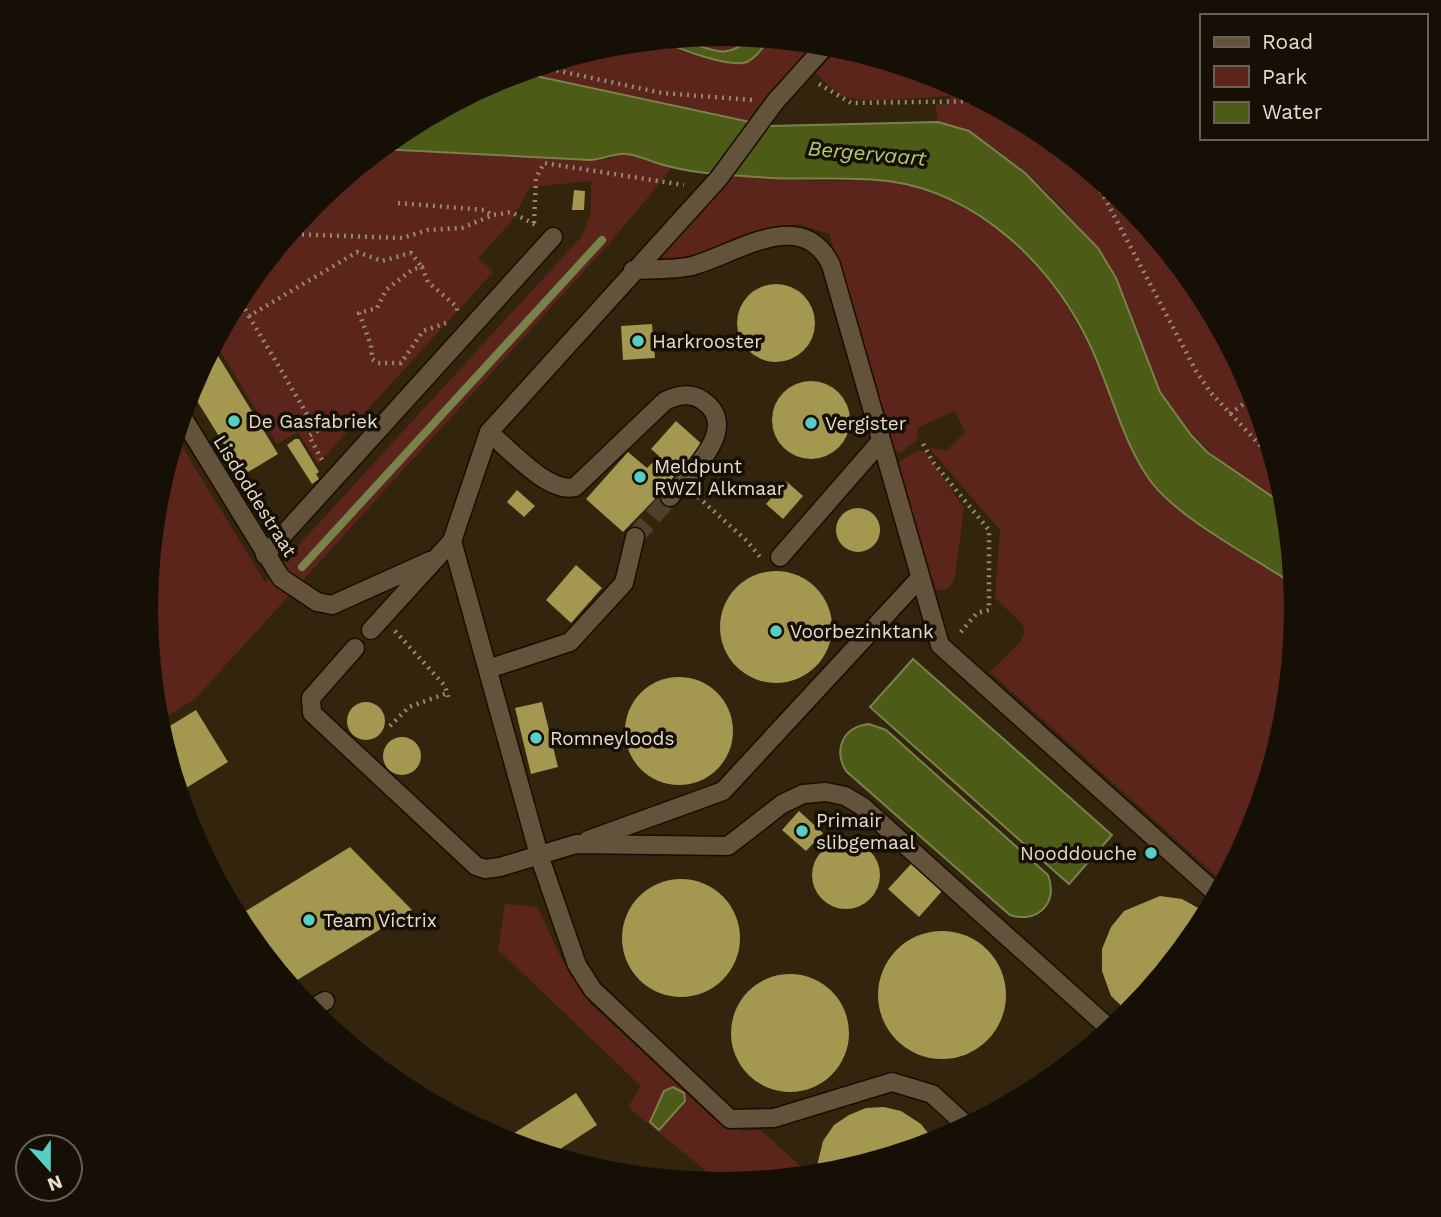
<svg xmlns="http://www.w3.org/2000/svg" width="1441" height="1217" viewBox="0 0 1441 1217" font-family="'Work Sans',sans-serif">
<rect width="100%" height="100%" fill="#33240d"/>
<!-- green -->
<g fill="#5b251b">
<path d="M721,33L818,43L752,123L517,72L609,44Z"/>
<path d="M840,46L941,77L1040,130L1128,202L1199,289L1252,389L1286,506C1234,472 1195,448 1161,393C1140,359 1133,316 1116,280C1093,229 993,130 938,122L935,104H947L950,96C925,97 867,104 846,97C834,93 825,82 816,73Z"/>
<path d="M378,149L591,160L609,159L623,153L672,168L614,238L194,700L157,722L145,608L156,496L175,435L265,582L582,236L591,213V181L530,187L511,222L478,258L493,272L318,464L298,432L277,444L214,341L242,289L314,201Z"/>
<path d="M724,174C754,177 785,180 815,181C853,181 893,177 931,190C1022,222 1074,306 1109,390C1122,420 1132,455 1152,482C1177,517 1255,559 1293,584L1296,609L1285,721L1252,829L1223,882L990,672L1021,641L1025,631L1022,624L995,598L1000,530L928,447L946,451L965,432L955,411L919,427L916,441L900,453L894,450L829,234L798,224L771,229L692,259L649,261Z"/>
<path d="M919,450L926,453L964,508L955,577C952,587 946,591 936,590L896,463Z"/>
<path d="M505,904L538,907L561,958L590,1003L714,1119L742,1131L760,1130L811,1175L722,1184L628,1107L641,1086L498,950Z"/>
</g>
<!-- water -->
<g fill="#4c5b15" stroke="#7a824c" stroke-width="2">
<path d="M752,36L770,38C763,47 757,57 747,62C730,68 676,49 662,39C700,35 719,71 752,36Z"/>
<path d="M517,72L769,126L938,122L969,131L1025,173L1098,248L1116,278L1160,392L1191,435L1207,452L1286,506L1293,584C1253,557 1181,520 1152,483C1122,443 1111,388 1089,343C1051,264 978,193 888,181C850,176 810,180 772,178C733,175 694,175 657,163C647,160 631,152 621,154C611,155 602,159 591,160L378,149L401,130L501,77Z"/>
<path d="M913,659L1112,835L1069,884L870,707Z"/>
<path d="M869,724L886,730L1048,875C1059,903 1037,924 1010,915L846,771C833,749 843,727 869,724Z"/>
<path d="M673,1087L684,1093L685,1101L659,1130L650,1122L664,1091Z"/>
</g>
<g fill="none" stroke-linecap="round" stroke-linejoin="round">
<!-- stream -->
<path stroke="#7a824c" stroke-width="8" d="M302,567L602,240"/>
</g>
<!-- building -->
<g fill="#a4974f">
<path d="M574,190L585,191L584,210H572Z"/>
<circle cx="776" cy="323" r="39"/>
<path d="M652,324L655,358L623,360L621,326Z"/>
<path d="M212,346L278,454L243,475L189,388Z"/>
<circle cx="811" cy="420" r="39"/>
<path d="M676,421L705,447L623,532L586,499L628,452L647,468L659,456L651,449Z"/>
<path d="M295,439H299L319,472L316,474L319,479L312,484L287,445Z"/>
<path d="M786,481L803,496L783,519L766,504Z"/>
<path d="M517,490L535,506L524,517L507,502Z"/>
<circle cx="858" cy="530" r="22"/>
<path d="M576,565L602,588L571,623L546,600Z"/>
<circle cx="776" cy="627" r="56"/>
<circle cx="679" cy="731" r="54"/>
<circle cx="366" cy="721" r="19"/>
<path d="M542,702L558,767L531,774L515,708Z"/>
<path d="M196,710L228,762L178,793L160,732Z"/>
<circle cx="402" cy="756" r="19"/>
<path d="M799,811L823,833L806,851L782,830Z"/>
<circle cx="846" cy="875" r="34"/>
<path d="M350,847L412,910L289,985L236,917Z"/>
<path d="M912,863L942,891L919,917L888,889Z"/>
<circle cx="681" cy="938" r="59"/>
<path d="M1160,896L1182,899L1207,913L1199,928L1129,1013L1111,996L1102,971V949L1111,927L1124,911Z"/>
<circle cx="942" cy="995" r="64"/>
<circle cx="790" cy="1033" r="59"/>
<path d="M576,1093L597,1125L551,1155L502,1141Z"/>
<path d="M884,1107L901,1111L921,1124L935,1142L832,1173L815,1174L823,1141L834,1125L849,1115L866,1108Z"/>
</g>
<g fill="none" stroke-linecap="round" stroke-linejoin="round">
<!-- minor-tunnel -->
<path stroke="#4e402a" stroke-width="18" stroke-dasharray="18 9" stroke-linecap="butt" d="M635,537L670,497"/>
<!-- minor casing -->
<g stroke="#1a0d00" stroke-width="21">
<g id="minor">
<path d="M633,270C652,269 674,270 692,266C736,254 802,205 831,265L940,645L1217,894"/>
<path d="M181,415L281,578L317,602L332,605L430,561"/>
<path d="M489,432C509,449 549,494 575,487L665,401C677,395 690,392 702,400C743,427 689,474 670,497"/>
<path d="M452,541L539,855L577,965L593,990L730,1119L774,1118L892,1082L932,1094L967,1126"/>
<path d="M265,555L553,237"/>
<path d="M780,557L881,441"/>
<path d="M371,630L452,541L489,432L719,178L775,102L827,44"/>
<path d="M355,648L311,698L312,713L476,866L485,869L500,867L576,844L728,846L782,804L803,794L826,792L845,796L862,806L1110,1029"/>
<path d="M488,669L570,642L624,583L635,537"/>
<path d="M588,840L723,791L920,578"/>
<path d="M309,1010L325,1001"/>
</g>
</g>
<!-- path -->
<g stroke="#948876" stroke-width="4.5" stroke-dasharray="2 5" stroke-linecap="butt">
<path d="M536,66L662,93L752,100"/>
<path d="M819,84L851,103L985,101"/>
<path d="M1091,172L1196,371L1211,393L1274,460"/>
<path d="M398,203L485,210L492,215"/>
<path d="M534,223L536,178L544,163L684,185"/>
<path d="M288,234L402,238L428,230L462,228L493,215L511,212L538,226"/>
<path d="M238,297L249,316L357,252L382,261L411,253L422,267"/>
<path d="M249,316L317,431L309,436L322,460"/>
<path d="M446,323L423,331L401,363H377L372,359L371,345L359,313L377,308L386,290L413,269L422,267L428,282L457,307V312"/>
<path d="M1230,414L1254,396"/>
<path d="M923,444L933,462L989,530V610L977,613L959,634"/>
<path d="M698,497L747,541L760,557"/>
<path d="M395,631L445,686L448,697"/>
<path d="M390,726L409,707L447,693"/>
</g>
<!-- minor -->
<use href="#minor" stroke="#63533a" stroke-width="18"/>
</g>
<!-- markers -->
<g fill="#56cec3" stroke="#150f06" stroke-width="2.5">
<circle cx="638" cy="341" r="7"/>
<circle cx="234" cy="421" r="7"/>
<circle cx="811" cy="423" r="7"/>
<circle cx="640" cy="477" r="7"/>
<circle cx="776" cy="631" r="7"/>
<circle cx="536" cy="738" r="7"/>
<circle cx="802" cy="831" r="7"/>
<circle cx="1151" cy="853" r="7"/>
<circle cx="309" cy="920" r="7"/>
</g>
<g text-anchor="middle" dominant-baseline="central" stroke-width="7" stroke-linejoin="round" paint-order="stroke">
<!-- poi labels -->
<g font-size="19" fill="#e6dcce" stroke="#150f06" text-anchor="start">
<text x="652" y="341">Harkrooster</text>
<text x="248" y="421">De Gasfabriek</text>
<text x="825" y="423">Vergister</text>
<text x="654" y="466">Meldpunt<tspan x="654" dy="22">RWZI Alkmaar</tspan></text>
<text x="790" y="631">Voorbezinktank</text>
<text x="550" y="738">Romneyloods</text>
<text x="816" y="820">Primair<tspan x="816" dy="22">slibgemaal</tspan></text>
<text x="1137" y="853" text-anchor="end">Nooddouche</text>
<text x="323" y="920">Team Victrix</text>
</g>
<!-- street labels -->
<g font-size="19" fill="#e6dcce" stroke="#150f06">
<text transform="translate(255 496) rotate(58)">Lisdoddestraat</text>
</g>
<!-- water labels -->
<g font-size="21" font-style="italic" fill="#b4cc6d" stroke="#150f06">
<text transform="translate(867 153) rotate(5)">Bergervaart</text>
</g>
</g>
<!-- crop -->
<path d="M0 0H1441V1217H0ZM158 609a563 563 0 1 1 1126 0a563 563 0 1 1-1126 0Z" fill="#150f06" fill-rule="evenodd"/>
<!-- legend -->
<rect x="1200" y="14" width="228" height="126" fill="#150f06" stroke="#696156" stroke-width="2"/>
<rect x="1214" y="37" width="35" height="10" fill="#63533a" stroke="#696156" stroke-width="2"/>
<text x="1262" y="49" font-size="21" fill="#e6dcce">Road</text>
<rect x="1214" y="66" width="35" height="21" fill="#5b251b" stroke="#696156" stroke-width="2"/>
<text x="1262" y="84" font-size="21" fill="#e6dcce">Park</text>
<rect x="1214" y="102" width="35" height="21" fill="#4c5b15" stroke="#696156" stroke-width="2"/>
<text x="1262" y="119" font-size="21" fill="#e6dcce">Water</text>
<!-- north arrow -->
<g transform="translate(49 1168) rotate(159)"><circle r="33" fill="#150f06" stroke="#696156" stroke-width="2"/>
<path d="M0-5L12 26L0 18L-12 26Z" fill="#56cec3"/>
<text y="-10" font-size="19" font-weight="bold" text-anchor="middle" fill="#e6dcce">N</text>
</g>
</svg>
